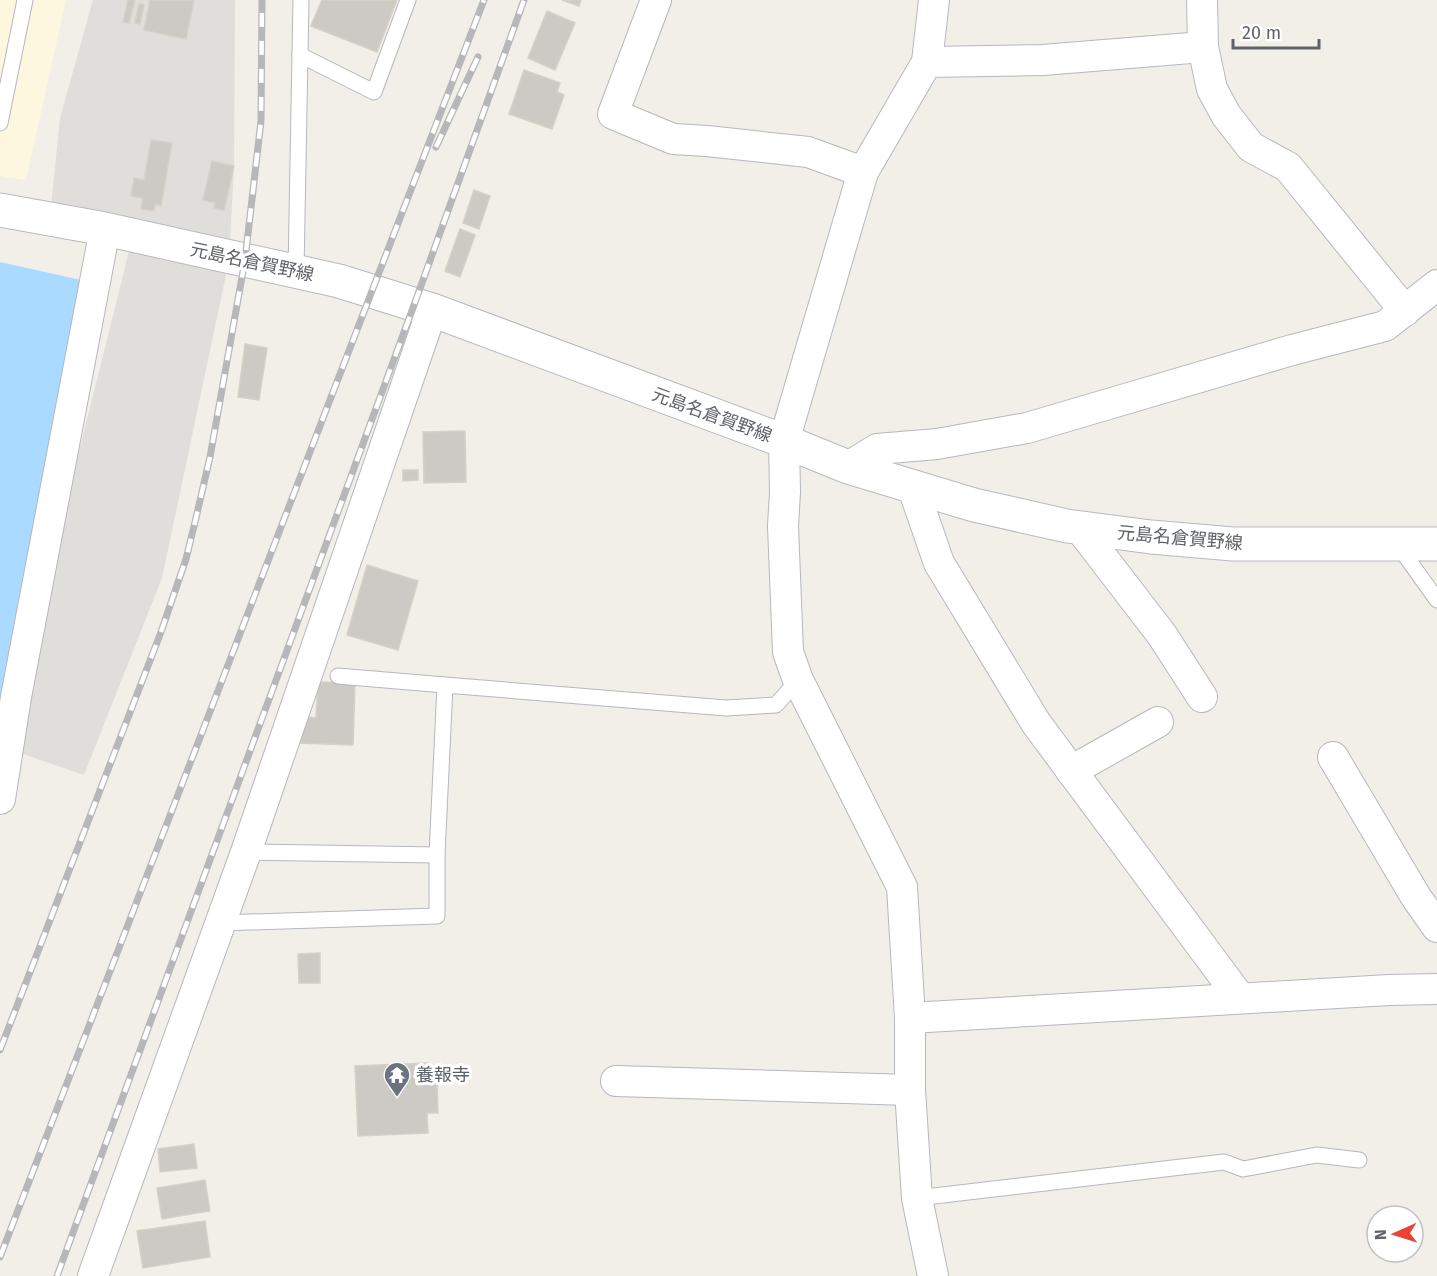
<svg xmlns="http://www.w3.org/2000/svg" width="1437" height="1276" viewBox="0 0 1437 1276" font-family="'Fira Sans','Noto Sans JP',sans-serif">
<rect width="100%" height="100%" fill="#f1efe8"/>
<!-- commercial -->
<path fill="#fef7e0" d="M0,0H66L26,180L0,176Z"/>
<!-- industrial -->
<g fill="#e0deda">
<path d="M93,0H235L234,169L230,239L51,206L60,118Z"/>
<path d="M129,251L227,270L162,578L84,775L20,753L64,512Z"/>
</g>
<!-- water -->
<path fill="#aadaff" d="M0,262L81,280L4,695H0Z"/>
<!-- building -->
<g fill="#cccac5" stroke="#d6d1c6" stroke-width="1.5">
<path d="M128,0H135L129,23L123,22Z"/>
<path d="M150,0H194L186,39L144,30Z"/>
<path d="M322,0H397L377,52L311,26Z"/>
<path d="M562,0H581L579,6Z"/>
<path d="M139,4L144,5L140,24L135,23Z"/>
<path d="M547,11L575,23L555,70L528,58Z"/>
<path d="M524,70L560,83L557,92L564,95L552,129L509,114Z"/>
<path d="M151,140L172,143L161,206L155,204L154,211L141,209L143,198L131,196L134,178L144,180Z"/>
<path d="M212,161L234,166L224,210L214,208L215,203L203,200Z"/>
<path d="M474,190L490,196L479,229L463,223Z"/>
<path d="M460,229L475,235L460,277L445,271Z"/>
<path d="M245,344L267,348L259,400L238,397Z"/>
<path d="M465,431L466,482L424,483L423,432Z"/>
<path d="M403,470H418V480L403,481Z"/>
<path d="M367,565L418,581L398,650L347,635Z"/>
<path d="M318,682L355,683L353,745L298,743L307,717L316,718Z"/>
<path d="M320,953V983H299L298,954Z"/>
<path d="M428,1063L429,1083L437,1082L438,1113H427L428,1133L358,1136L355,1066Z"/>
<path d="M194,1144L197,1168L160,1172L158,1149Z"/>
<path d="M205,1180L210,1211L162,1219L157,1188Z"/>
<path d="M205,1221L210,1257L143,1268L137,1231Z"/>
</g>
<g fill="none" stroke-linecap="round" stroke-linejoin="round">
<!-- lane casing -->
<g stroke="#b5b8bc" stroke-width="17">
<g id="lane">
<path d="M300,55L374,92L408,0"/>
<path d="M0,123L25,0"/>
<path d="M296,271L301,0"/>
<path d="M1397,544L1437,600"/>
<path d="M338,676L445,685"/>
<path d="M246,852L437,855"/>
<path d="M221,923L437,916V855L445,685L726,708L776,705L798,680"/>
<path d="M917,1198L1224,1162L1243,1169L1317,1155L1359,1160"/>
</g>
</g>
<!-- street casing -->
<g stroke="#b5b8bc" stroke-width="32">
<g id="street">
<path d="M656,0L613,114L673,139L707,141L808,152L863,172"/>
<path d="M1203,47L1212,89L1226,115L1251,147L1288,167L1405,311"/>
<path d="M927,62L934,0"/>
<path d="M848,467L877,449L937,444L1027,428L1292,350L1385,326L1437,285"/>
<path d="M913,488L939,563L1036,723L1240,998"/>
<path d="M1079,527L1162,635L1202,697"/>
<path d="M1333,757L1416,897L1437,927"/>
<path d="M1071,771L1158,722"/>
<path d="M0,799L16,697L105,229"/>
<path d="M910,1018L1389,990L1437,989"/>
<path d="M616,1081L910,1090"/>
<path d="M93,1276L246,852L432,310"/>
<path d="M933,1276L917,1198L910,1090V1018L902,887L798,680L788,652L783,526L785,492L784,441L863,172L927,62L1043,60L1203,47L1202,0"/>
</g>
</g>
<!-- secondary casing -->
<g stroke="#b6babf" stroke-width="35">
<path id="secondary" d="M0,210L105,229L339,281L432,310L784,441L848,467L974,505L1067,526L1151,537L1233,544H1437"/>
</g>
<!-- lane -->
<use href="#lane" stroke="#fff" stroke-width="15"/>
<!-- street -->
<use href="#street" stroke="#fff" stroke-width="30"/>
<!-- secondary -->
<use href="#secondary" stroke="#fff" stroke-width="33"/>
<!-- rail casing -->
<g stroke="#b6b7b8" stroke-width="7">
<g id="rail">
<path d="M436,147L478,57"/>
<path d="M0,1050L161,632L186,559L196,518L210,457L245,260L261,121L262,0"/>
<path d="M0,1257L484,0"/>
<path d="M57,1276L414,305L524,0"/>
</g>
</g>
<!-- rail -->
<use href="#rail" stroke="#fff" stroke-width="4.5" stroke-dasharray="14" stroke-linecap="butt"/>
</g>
<!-- icons -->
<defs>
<g id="temple-pin" transform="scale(1.35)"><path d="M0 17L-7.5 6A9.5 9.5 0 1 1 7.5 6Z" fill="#6b7280" stroke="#fff"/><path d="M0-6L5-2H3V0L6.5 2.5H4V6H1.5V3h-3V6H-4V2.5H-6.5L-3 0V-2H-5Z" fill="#fff"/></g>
</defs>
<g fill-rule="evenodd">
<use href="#temple-pin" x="397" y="1075"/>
</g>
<g text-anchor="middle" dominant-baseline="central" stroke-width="6" stroke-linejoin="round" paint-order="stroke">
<!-- street labels -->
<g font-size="18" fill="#5f6368" stroke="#fff">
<text transform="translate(252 262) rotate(12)">元島名倉賀野線</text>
<text transform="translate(712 415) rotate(20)">元島名倉賀野線</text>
<text transform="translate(1180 538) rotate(5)">元島名倉賀野線</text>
</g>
<!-- worship labels -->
<g font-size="18" fill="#5b616d" stroke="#fff" text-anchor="start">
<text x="416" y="1075">養報寺</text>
</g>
</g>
<!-- north arrow -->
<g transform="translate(1395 1234) rotate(267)"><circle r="28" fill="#ffffff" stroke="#bfc1c3" stroke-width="1.5"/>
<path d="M0-4.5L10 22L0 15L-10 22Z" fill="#ea4335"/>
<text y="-9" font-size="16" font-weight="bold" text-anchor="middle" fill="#5f6368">N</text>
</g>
<!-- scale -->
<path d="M1233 39v9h86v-9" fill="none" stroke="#5f6368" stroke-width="3"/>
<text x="1242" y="39" font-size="18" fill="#5f6368" stroke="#ffffff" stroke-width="4.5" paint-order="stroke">20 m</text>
</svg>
